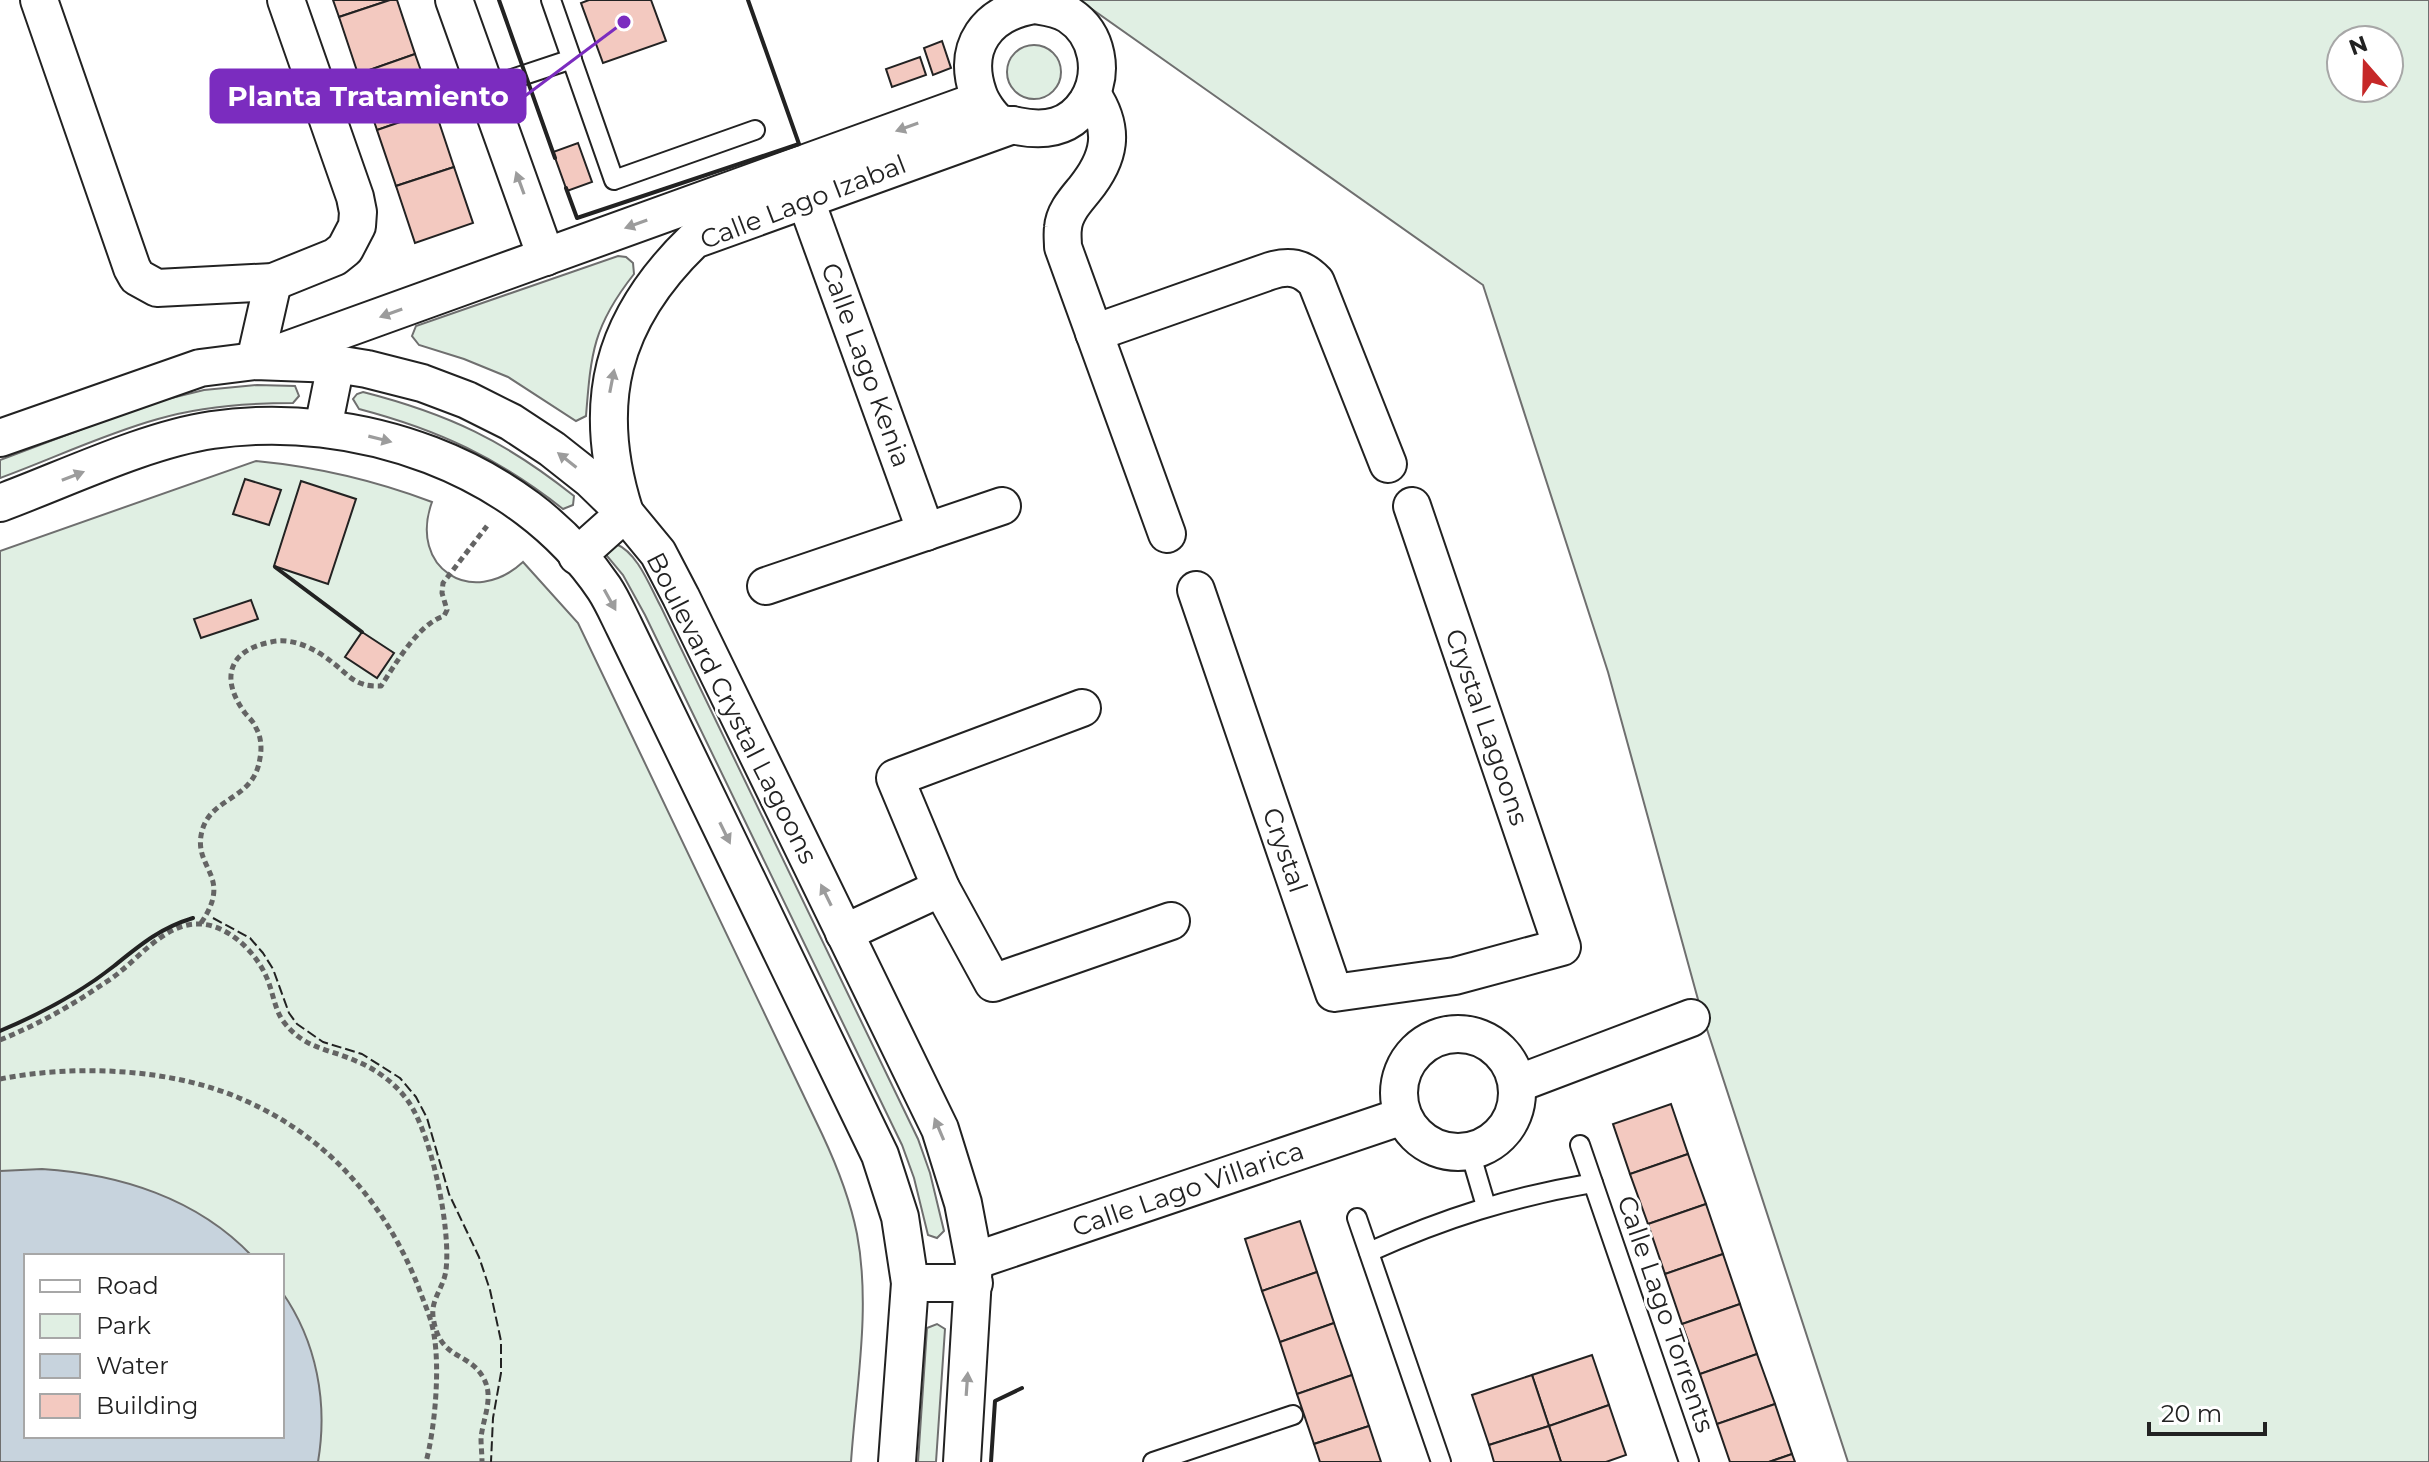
<svg xmlns="http://www.w3.org/2000/svg" width="2429" height="1462" viewBox="0 0 2429 1462" font-family="Montserrat,sans-serif">
<rect width="100%" height="100%" fill="#fff"/>
<!-- green -->
<g fill="#e0efe3" stroke="#6f6f6f" stroke-width="2" fill-rule="evenodd">
<path d="M1079,0H2429V1462H1848L1702,1014L1608,672L1483,285ZM2341,40H2389V88H2341Z"/>
<circle cx="1034" cy="72" r="27"/>
<path d="M618,256L626,257L633,263L634,274C593,326 591,353 586,416L576,421L508,377L464,359L419,345L412,336L416,326Z"/>
<path d="M257,385L295,386L299,396L293,403C247,403 202,406 158,419C104,434 52,459 0,478V460L151,403L204,390Z"/>
<path d="M363,392C449,414 505,441 574,496L573,505L563,509C498,458 439,430 359,409L353,399L357,394Z"/>
<path d="M256,461C318,467 374,480 432,502C408,568 472,609 523,562L578,623L822,1134C837,1166 850,1199 857,1234C871,1308 856,1388 851,1462H0V551ZM26,1256H282V1436H26Z"/>
<path d="M616,544C638,553 650,587 661,607L918,1139L930,1173L944,1231L937,1238L928,1235L914,1178L902,1145L645,615L623,575L607,556V551Z"/>
<path d="M937,1324L945,1329L936,1462H918L927,1328Z"/>
</g>
<!-- water -->
<path fill="#c7d3dd" stroke="#6f6f6f" stroke-width="2" d="M42,1169C119,1174 197,1198 252,1256H26V1436H282V1292C317,1342 328,1403 318,1462H0V1171Z"/>
<!-- building -->
<g fill="#f3c9c0" stroke="#222" stroke-width="2">
<path d="M333,0H390L339,17Z"/>
<path d="M390,0H397L415,54L358,74L339,17Z"/>
<path d="M589,0H651L666,41L603,63L581,3Z"/>
<path d="M942,41L951,68L933,75L924,48Z"/>
<path d="M415,54L435,110L377,130L358,74Z"/>
<path d="M920,57L926,75L892,87L886,69Z"/>
<path d="M435,110L454,167L396,186L377,130Z"/>
<path d="M578,143L592,182L567,191L553,152Z"/>
<path d="M454,167L473,223L415,243L396,186Z"/>
<path d="M245,479L281,490L269,525L233,514Z"/>
<path d="M301,481L356,499L328,584L274,566Z"/>
<path d="M251,600L258,619L201,638L194,619Z"/>
<path d="M362,632L394,653L377,678L345,657Z"/>
<path d="M1671,1104L1688,1154L1630,1174L1613,1124Z"/>
<path d="M1688,1154L1706,1204L1648,1224L1630,1174Z"/>
<path d="M1706,1204L1723,1254L1665,1274L1648,1224Z"/>
<path d="M1300,1221L1317,1272L1262,1291L1245,1239Z"/>
<path d="M1723,1254L1740,1304L1682,1324L1665,1274Z"/>
<path d="M1317,1272L1334,1323L1280,1342L1262,1291Z"/>
<path d="M1740,1304L1757,1354L1700,1374L1682,1324Z"/>
<path d="M1334,1323L1352,1375L1297,1394L1280,1342Z"/>
<path d="M1757,1354L1775,1404L1717,1424L1700,1374Z"/>
<path d="M1592,1355L1609,1405L1549,1426L1532,1375Z"/>
<path d="M1352,1375L1369,1426L1314,1444L1297,1394Z"/>
<path d="M1532,1375L1549,1426L1489,1445L1472,1395Z"/>
<path d="M1775,1404L1792,1454L1769,1462H1730L1717,1424Z"/>
<path d="M1609,1405L1626,1455L1606,1462H1561L1549,1426Z"/>
<path d="M1369,1426L1381,1462H1320L1314,1444Z"/>
<path d="M1549,1426L1561,1462H1494L1489,1445Z"/>
<path d="M1792,1454L1795,1462H1769Z"/>
</g>
<g fill="none" stroke-linecap="round" stroke-linejoin="round">
<!-- lane casing -->
<g stroke="#222" stroke-width="22">
<g id="lane">
<path d="M551,0L614,180L755,130"/>
<path d="M485,88L572,59"/>
<path d="M1580,1145L1689,1462"/>
<path d="M1470,1152L1486,1206"/>
<path d="M1357,1218L1441,1462"/>
<path d="M1369,1252C1445,1218 1511,1197 1593,1183"/>
<path d="M1153,1462L1293,1415"/>
</g>
</g>
<!-- street casing -->
<g stroke="#222" stroke-width="40">
<g id="street">
<path d="M39,0L132,268L137,277L157,288L273,282L335,257L345,249L357,226L358,212L355,197L286,0"/>
<path d="M454,0L546,257"/>
<path d="M1034,5C1046,7 1058,8 1069,15C1098,34 1105,73 1087,102C1070,128 1046,132 1017,126C1012,125 1004,125 999,123C991,117 981,103 978,93C962,46 987,13 1034,5Z"/>
<path d="M1092,94C1116,130 1110,158 1084,190C1075,201 1064,213 1063,228C1062,234 1063,241 1063,247L1167,534"/>
<path d="M805,198L926,532"/>
<path d="M1094,333L1270,271C1289,265 1302,267 1316,282L1388,464"/>
<path d="M276,354L980,100"/>
<path d="M255,361L273,282"/>
<path d="M323,428L336,364"/>
<path d="M0,438L200,368L255,361L336,364L367,369L422,383L467,400L511,422L552,449L590,479L625,513L658,553L681,597L940,1129L963,1203L974,1261L962,1462"/>
<path d="M0,503C65,479 145,440 212,430C355,409 521,465 604,588C612,600 618,614 624,626L880,1155L900,1217L910,1283L897,1462"/>
<path d="M577,556L625,513C590,404 611,320 694,240L1013,125"/>
<path d="M766,586L1002,506"/>
<path d="M1196,590L1334,993L1455,976L1562,947L1412,506"/>
<path d="M1082,708L895,778L941,888L993,983L1171,921"/>
<path d="M844,933L941,888"/>
<circle cx="1458" cy="1093" r="59"/>
<path d="M1517,1084L1691,1018"/>
<path d="M974,1261L1403,1116"/>
<path d="M910,1283H974"/>
</g>
</g>
<!-- path -->
<g stroke="#646464" stroke-width="5" stroke-dasharray="6 4" stroke-linecap="butt">
<path d="M201,923C234,875 192,869 202,831C211,796 254,801 260,758C262,748 261,736 256,728C254,722 249,718 245,713C220,679 228,650 271,642C293,637 316,649 333,663C343,670 351,681 363,684C368,686 375,686 381,686C395,665 418,624 444,616L447,610L442,593L443,583L487,526"/>
<path d="M0,1040C32,1027 62,1011 91,992C101,985 112,979 121,971C142,954 167,924 197,924C226,923 255,951 266,976C273,991 274,1008 283,1021C304,1049 327,1048 356,1061C376,1069 395,1083 408,1101C432,1135 451,1229 446,1270C444,1287 431,1299 433,1316C439,1362 469,1350 484,1379C494,1398 483,1418 481,1438C481,1446 482,1454 482,1462"/>
<path d="M0,1079C76,1064 175,1068 246,1101C330,1138 390,1209 421,1294C426,1307 432,1321 434,1335C440,1369 435,1428 426,1462"/>
</g>
<!-- lane -->
<use href="#lane" stroke="#fff" stroke-width="18"/>
<!-- street -->
<use href="#street" stroke="#fff" stroke-width="36"/>
<!-- fence -->
<path stroke="#222" stroke-width="2" stroke-dasharray="10 4" stroke-linecap="butt" d="M213,918L250,938L263,953L273,969L289,1013L297,1024L323,1042L362,1054L400,1078L416,1097L427,1118L449,1194L479,1257L490,1290L501,1341V1373L493,1418L491,1462"/>
<!-- wall -->
<g stroke="#222" stroke-width="4">
<path d="M499,0L555,158"/>
<path d="M566,188L577,218L799,144L748,0"/>
<path d="M275,567L362,632"/>
<path d="M0,1031C40,1014 80,993 114,966C140,945 160,928 193,918"/>
<path d="M991,1462L995,1401L1022,1388"/>
</g>
</g>
<!-- one-way arrows -->
<defs><path id="oneway-solid" d="M-6-.8H1V-3.2L6.5 0L1 3.2V.8H-6Z" transform="scale(2)"/></defs>
<g fill="#9c9c9c">
<use href="#oneway-solid" transform="translate(907 127) rotate(160)"/>
<use href="#oneway-solid" transform="translate(520 183) rotate(-110)"/>
<use href="#oneway-solid" transform="translate(636 224) rotate(160)"/>
<use href="#oneway-solid" transform="translate(391 313) rotate(160)"/>
<use href="#oneway-solid" transform="translate(612 381) rotate(-79)"/>
<use href="#oneway-solid" transform="translate(380 439) rotate(14)"/>
<use href="#oneway-solid" transform="translate(567 460) rotate(-142)"/>
<use href="#oneway-solid" transform="translate(73 476) rotate(-21)"/>
<use href="#oneway-solid" transform="translate(610 600) rotate(61)"/>
<use href="#oneway-solid" transform="translate(725 833) rotate(64)"/>
<use href="#oneway-solid" transform="translate(826 895) rotate(-116)"/>
<use href="#oneway-solid" transform="translate(939 1129) rotate(-113)"/>
<use href="#oneway-solid" transform="translate(967 1384) rotate(-86)"/>
</g>
<g text-anchor="middle" dominant-baseline="central" stroke-width="6" stroke-linejoin="round" paint-order="stroke">
<!-- street labels -->
<g font-size="26" fill="#222" stroke="#fff">
<text transform="translate(803 202) rotate(-21)">Calle Lago Izabal</text>
<text transform="translate(866 365) rotate(70)">Calle Lago Kenia</text>
<text transform="translate(732 708) rotate(63)">Boulevard Crystal Lagoons</text>
<text transform="translate(1487 727) rotate(71)">Crystal Lagoons</text>
<text transform="translate(1285 850) rotate(71)">Crystal</text>
<text transform="translate(1188 1189) rotate(-19)">Calle Lago Villarica</text>
<text transform="translate(1666 1314) rotate(71)">Calle Lago Torrents</text>
</g>
</g>
<!-- callouts -->
<path fill="none" stroke="#7b2cbf" stroke-width="3" d="M624 22L525 96"/>
<circle fill="#7b2cbf" stroke="#fff" stroke-width="3" cx="624" cy="22" r="8"/>
<rect fill="#7b2cbf" stroke="#7b2cbf" stroke-width="3" x="211" y="70" width="314" height="52" rx="8"/>
<g font-size="28" text-anchor="middle" font-weight="bold" fill="#fff">
<text x="368" y="106">Planta Tratamiento</text>
</g>
<!-- legend -->
<rect x="24" y="1254" width="260" height="184" fill="#ffffff" stroke="#a7a7a7" stroke-width="2"/>
<rect x="40" y="1280" width="40" height="12" fill="#ffffff" stroke="#a7a7a7" stroke-width="2"/>
<text x="96" y="1294" font-size="24" fill="#222222">Road</text>
<rect x="40" y="1314" width="40" height="24" fill="#e0efe3" stroke="#a7a7a7" stroke-width="2"/>
<text x="96" y="1334" font-size="24" fill="#222222">Park</text>
<rect x="40" y="1354" width="40" height="24" fill="#c7d3dd" stroke="#a7a7a7" stroke-width="2"/>
<text x="96" y="1374" font-size="24" fill="#222222">Water</text>
<rect x="40" y="1394" width="40" height="24" fill="#f3c9c0" stroke="#a7a7a7" stroke-width="2"/>
<text x="96" y="1414" font-size="24" fill="#222222">Building</text>
<!-- north arrow -->
<g transform="translate(2365 64) rotate(340)"><circle r="38" fill="#ffffff" stroke="#a7a7a7" stroke-width="2"/>
<path d="M0-6L14 30L0 20L-14 30Z" fill="#c62828"/>
<text y="-12" font-size="22" font-weight="bold" text-anchor="middle" fill="#222222">N</text>
</g>
<!-- scale -->
<path d="M2149 1422v12h116v-12" fill="none" stroke="#222222" stroke-width="4"/>
<text x="2161" y="1422" font-size="24" fill="#222222" stroke="#ffffff" stroke-width="6" paint-order="stroke">20 m</text>
</svg>
